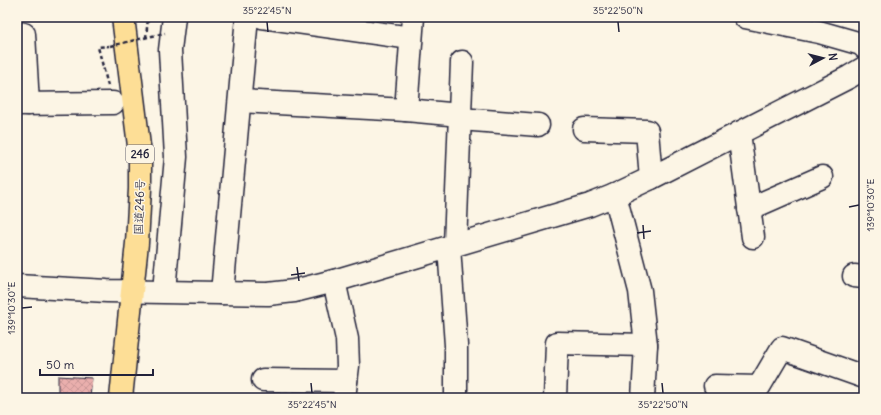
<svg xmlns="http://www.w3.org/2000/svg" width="881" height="415" viewBox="0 0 881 415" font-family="Delius,'Klee One',sans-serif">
<defs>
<pattern id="building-cross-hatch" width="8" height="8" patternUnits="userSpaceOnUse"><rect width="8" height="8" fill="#eaafad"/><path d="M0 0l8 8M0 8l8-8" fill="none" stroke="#c89696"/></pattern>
</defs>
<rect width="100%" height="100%" fill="#fcf5e5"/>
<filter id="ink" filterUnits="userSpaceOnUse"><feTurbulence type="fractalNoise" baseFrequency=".025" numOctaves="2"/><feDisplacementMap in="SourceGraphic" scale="8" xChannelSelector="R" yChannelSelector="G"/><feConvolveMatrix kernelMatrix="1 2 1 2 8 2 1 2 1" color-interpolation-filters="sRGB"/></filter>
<g filter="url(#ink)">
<!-- building -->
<path fill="url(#building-cross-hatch)" stroke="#22223b" d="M58,376L92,378L90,398H58Z"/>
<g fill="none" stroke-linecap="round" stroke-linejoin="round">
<!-- minor casing -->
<g stroke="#22223b" stroke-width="25">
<g id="minor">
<path d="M262,17L411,38"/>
<path d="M745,17L819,32L861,44L864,47"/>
<path d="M17,33L24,34L28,104"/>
<path d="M240,101L406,110L460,115"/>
<path d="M17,104L113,103"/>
<path d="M406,110L413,17"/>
<path d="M460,119L538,125"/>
<path d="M584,129L647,131L651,178"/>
<path d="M739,133L753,237"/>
<path d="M615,195L640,291L646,345L643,398"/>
<path d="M749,209L822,177"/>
<path d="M455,245L462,62"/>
<path d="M449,247L456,345V398"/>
<path d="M854,276L864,277"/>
<path d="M334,281L347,339L348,366L344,398"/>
<path d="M17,286L107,291L268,294L294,291L334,281L590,205L615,195L651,178L849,77L864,68"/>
<path d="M164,291L176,157L170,50L174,17"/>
<path d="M222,293L247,17"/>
<path d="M263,380L346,381"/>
<path d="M715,386L759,387L782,348L864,377"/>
<path d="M555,398L557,343L646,345"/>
</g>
</g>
<!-- highway casing -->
<g stroke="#22223b" stroke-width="25">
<path id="highway" d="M121,398L137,243L140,189V154L123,17"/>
</g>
<!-- path -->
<g stroke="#22223b" stroke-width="2.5" stroke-dasharray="4 3" stroke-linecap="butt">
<path d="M146,38L148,17"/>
<path d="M108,86L98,47L109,46"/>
</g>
<!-- minor -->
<use href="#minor" stroke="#fcf5e5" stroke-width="22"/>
<!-- highway -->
<use href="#highway" stroke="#fdde96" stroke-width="22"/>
<!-- path-bridge -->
<path stroke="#22223b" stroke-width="2.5" stroke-dasharray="4 3" stroke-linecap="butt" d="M110,46L165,33"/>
</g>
</g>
<!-- ticks -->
<path fill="none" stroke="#22223b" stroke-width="1.5" d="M267,22L268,32M618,22L619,32M849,207L859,205M643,225L644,239M637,233L651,231M297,267L299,281M291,275L305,273M22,308L32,307M311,383L312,393M662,383L663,393"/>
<g text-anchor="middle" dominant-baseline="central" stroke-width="3" stroke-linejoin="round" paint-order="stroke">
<!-- shield labels -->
<rect fill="#fcf5e5" stroke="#63616e" stroke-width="1" x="126" y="145" width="28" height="18" rx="3"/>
<g font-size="11" font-weight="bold" fill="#22223b">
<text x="140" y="154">246</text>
</g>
<!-- street labels -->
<g font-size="12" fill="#22223b" stroke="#fcf5e5">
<text transform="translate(139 207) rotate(-88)">国道246号</text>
</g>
</g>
<!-- margin -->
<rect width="881" height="415" fill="none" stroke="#fcf5e5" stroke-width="44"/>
<!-- north arrow -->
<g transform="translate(823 58) rotate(83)" stroke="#fcf5e5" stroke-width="3" paint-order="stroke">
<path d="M0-3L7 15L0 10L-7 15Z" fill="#22223b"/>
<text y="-6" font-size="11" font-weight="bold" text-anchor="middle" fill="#22223b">N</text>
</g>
<!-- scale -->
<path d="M40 369v6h113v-6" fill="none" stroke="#22223b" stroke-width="2"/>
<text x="46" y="369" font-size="12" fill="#22223b" stroke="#fcf5e5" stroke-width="3" paint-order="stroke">50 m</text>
<rect x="22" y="22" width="837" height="371" fill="none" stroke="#22223b" stroke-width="1.5"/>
<g font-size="10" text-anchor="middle" fill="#22223b">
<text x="267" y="14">35°22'45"N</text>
<text x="618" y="14">35°22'50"N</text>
<text transform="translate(870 205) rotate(-90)" y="4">139°10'30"E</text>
<text transform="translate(11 308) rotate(-90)" y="4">139°10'30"E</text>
<text x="312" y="408">35°22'45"N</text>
<text x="663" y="408">35°22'50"N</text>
</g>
</svg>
